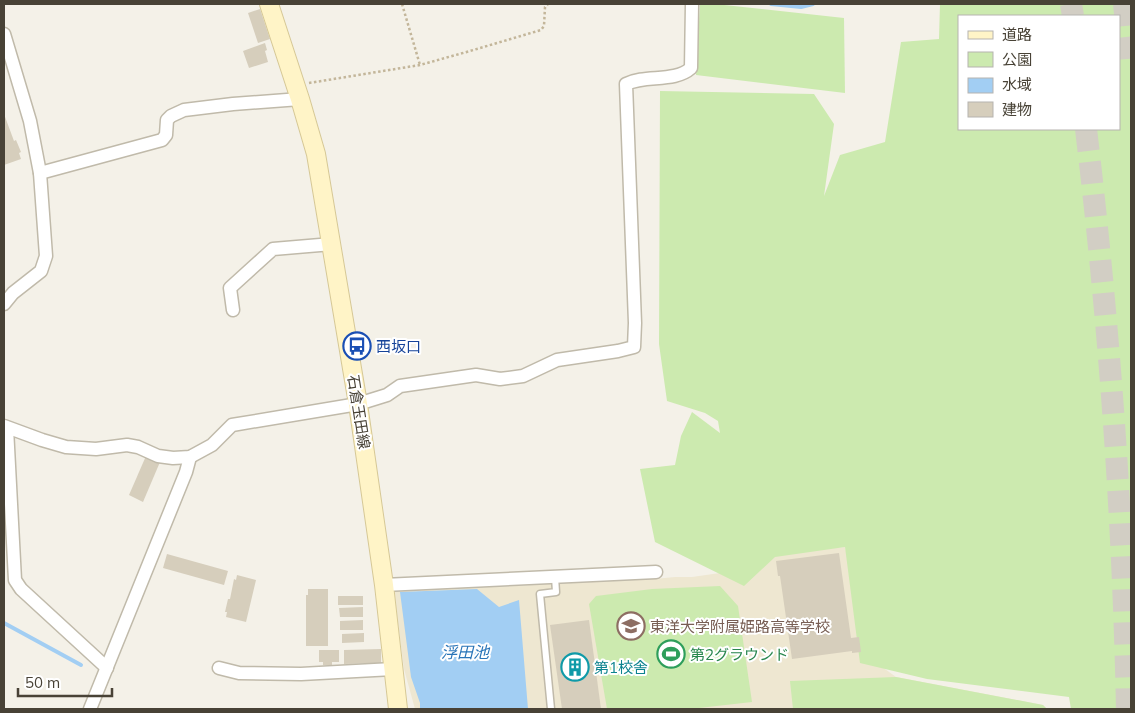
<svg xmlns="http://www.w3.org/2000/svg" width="1135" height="713" viewBox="0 0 1135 713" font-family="Mulish,'Noto Sans JP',sans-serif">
<rect width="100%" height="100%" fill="#f4f1e8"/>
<!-- education -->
<path fill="#eee7d1" d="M845,547L871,659L896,677L1043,705L1047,709H415L404,669L394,593L396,590L517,586L620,579H654L675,577H692L748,569L771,554Z"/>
<!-- green -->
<g fill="#cceaaf" fill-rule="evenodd">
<path d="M700,4H715L844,18L845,93L696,75Z"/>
<path d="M940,4H1131V709H1071L1069,697L927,679L860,663L845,547L775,557L744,586L655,542L640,469L675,465L681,436L692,412L720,433L718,421L705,413L667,401L659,344L660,91L814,94L834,124L824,196L840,155L885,142L901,42L939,39ZM959,16H1119V129H959Z"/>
<path d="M720,586L738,606L752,702L690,709H607L589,604L596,596L652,589Z"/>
<path d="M896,677L1043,705L1047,709H793L790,681Z"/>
</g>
<!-- water -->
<path fill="#a2cef3" d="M477,589L499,607L519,600L528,709H420V703L411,677L400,592Z"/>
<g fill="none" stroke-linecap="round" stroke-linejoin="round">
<!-- stream -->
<g stroke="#a2cef3" stroke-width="4">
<path d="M771,4L801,7L813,4"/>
<path d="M4,623L81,665"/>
</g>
</g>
<!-- building -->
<g fill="#d6cebc">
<path d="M260,9L270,39L258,43L248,13Z"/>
<path d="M265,43L267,50L265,51L268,62L249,68L243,51Z"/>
<path d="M4,114L14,141L16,140L21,152L19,153L21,159L4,165Z"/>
<path d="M146,456L160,462L143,502L129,495Z"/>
<path d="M839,553L851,638L859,637L861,652L852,653V651L792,659L780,576H778L776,561Z"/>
<path d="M167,554L228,571L224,585L163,568Z"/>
<path d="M237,575L256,580L246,622L226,617L227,612H225L228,599H230L234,579L236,580Z"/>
<path d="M308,589H328V646H306V595H308Z"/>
<rect x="338" y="596" width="25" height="9"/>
<path d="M363,607V617H340L339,608Z"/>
<path d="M363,620V630H340V621Z"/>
<path d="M589,620L601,709H562L550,625Z"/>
<path d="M364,633V642L342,643V634Z"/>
<path d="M381,649V663L344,664V650Z"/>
<path d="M319,650H339V662H332V665H323V662H319Z"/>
</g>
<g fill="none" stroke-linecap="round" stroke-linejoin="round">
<!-- highway-tunnel -->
<g stroke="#d2cec4" stroke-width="22" stroke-dasharray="22 11" stroke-linecap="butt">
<path d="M1071,4L1073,16"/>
<path d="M1124,4L1131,69"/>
<path d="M1086,129C1109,321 1123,515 1127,709"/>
</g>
<!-- lane casing -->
<g stroke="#c0baaa" stroke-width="9">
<path id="lane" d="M551,709L540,594L556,592L555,577"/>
</g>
<!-- street casing -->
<g stroke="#c0baaa" stroke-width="15">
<g id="street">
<path d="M4,34L30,121L40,173L46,256L41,271L13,293L4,304"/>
<path d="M40,173L162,140L166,135L167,120L171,116L184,110L233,104L300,99"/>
<path d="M233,310L230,288L273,249L332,244"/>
<path d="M4,426L42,440L66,447L96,449L127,445L138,447L158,456L173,458L190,457L212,445L232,425L358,404L387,395L400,386L476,375L500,379L523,376L557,360L618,351L634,347L635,323L626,84C646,74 674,83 691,68L692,4"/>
<path d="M7,428L15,580L21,589L107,668"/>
<path d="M384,585L656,572"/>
<path d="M219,668L239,673L301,674L393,669"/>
<path d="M90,709L186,472L190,457"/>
</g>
</g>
<!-- secondary casing -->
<g stroke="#d6c896" stroke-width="20">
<path id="secondary" d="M269,4L300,99L316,154L358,404L384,585L398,709"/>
</g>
<!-- path -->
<g stroke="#c3b69a" stroke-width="2.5" stroke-dasharray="2.5 2.5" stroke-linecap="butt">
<path d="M402,4L420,65"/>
<path d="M309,83L420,65L470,51L541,30L544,26L545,7L548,4"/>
</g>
<!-- lane -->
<use href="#lane" stroke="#fff" stroke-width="6"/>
<!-- street -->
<use href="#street" stroke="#fff" stroke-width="12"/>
<!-- secondary -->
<use href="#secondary" stroke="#fff4c7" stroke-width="18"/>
</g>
<!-- icons -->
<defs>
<g id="bus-ring" transform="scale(1.4375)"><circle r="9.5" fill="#fff" stroke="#1a4fb4" stroke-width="1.5"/><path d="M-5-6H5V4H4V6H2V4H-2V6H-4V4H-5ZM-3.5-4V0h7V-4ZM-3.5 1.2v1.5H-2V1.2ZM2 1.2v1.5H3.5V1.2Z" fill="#1a4fb4"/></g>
<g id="school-ring" transform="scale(1.4375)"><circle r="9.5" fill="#fff" stroke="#8d6e63" stroke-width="1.5"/><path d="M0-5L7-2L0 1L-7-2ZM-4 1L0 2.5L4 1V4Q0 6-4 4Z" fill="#8d6e63"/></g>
<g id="stadium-ring" transform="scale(1.4375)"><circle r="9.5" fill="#fff" stroke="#2e9e5b" stroke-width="1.5"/><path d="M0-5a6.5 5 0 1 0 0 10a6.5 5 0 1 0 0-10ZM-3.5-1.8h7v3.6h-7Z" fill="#2e9e5b"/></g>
<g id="building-ring" transform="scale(1.4375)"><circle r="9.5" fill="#fff" stroke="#0f9aa8" stroke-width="1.5"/><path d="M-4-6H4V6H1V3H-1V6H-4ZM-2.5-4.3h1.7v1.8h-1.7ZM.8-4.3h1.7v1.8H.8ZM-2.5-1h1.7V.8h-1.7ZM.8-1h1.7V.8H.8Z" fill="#0f9aa8"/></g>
</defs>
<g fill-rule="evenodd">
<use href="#bus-ring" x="357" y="346"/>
<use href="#school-ring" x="631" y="626"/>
<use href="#stadium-ring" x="671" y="654"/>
<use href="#building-ring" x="575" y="667"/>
</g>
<g text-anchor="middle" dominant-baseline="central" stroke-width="4" stroke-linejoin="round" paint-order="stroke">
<!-- transit labels -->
<g font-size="15" fill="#164399" stroke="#fff" text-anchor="start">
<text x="376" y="346">西坂口</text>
</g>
<!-- street labels -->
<g font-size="15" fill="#484236" stroke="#fff">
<text transform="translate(359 412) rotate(81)">石倉玉田線</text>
</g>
<!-- education labels -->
<g font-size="15" fill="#785e54" stroke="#fff" text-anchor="start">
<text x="650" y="626">東洋大学附属姫路高等学校</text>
</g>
<!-- leisure labels -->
<g font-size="15" fill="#27864d" stroke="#fff" text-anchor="start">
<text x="690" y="654">第2グラウンド</text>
</g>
<!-- culture labels -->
<g font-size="15" fill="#0d838f" stroke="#fff" text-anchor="start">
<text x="594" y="667">第1校舎</text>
</g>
<!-- water labels -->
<g font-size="16" font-style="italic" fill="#2a75b8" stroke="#fff">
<text x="465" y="652">浮田池</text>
</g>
</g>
<!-- border -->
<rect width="1135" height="713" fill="none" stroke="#484236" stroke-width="10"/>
<!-- legend -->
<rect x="958" y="15" width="162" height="115" fill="#ffffff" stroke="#b6b3af"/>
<rect x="968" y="31" width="25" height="8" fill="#fff4c7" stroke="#b6b3af"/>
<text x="1002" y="40" font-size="15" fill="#484236">道路</text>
<rect x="968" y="52" width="25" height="15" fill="#cceaaf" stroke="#b6b3af"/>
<text x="1002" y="65" font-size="15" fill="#484236">公園</text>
<rect x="968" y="78" width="25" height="15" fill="#a2cef3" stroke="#b6b3af"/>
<text x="1002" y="90" font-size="15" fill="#484236">水域</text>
<rect x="968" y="102" width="25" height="15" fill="#d6cebc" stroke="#b6b3af"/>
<text x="1002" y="115" font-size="15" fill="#484236">建物</text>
<!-- scale -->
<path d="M18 688v8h94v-8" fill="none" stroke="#484236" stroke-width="2.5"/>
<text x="25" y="688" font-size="15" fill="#484236" stroke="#ffffff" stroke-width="4" paint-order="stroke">50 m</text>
</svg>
